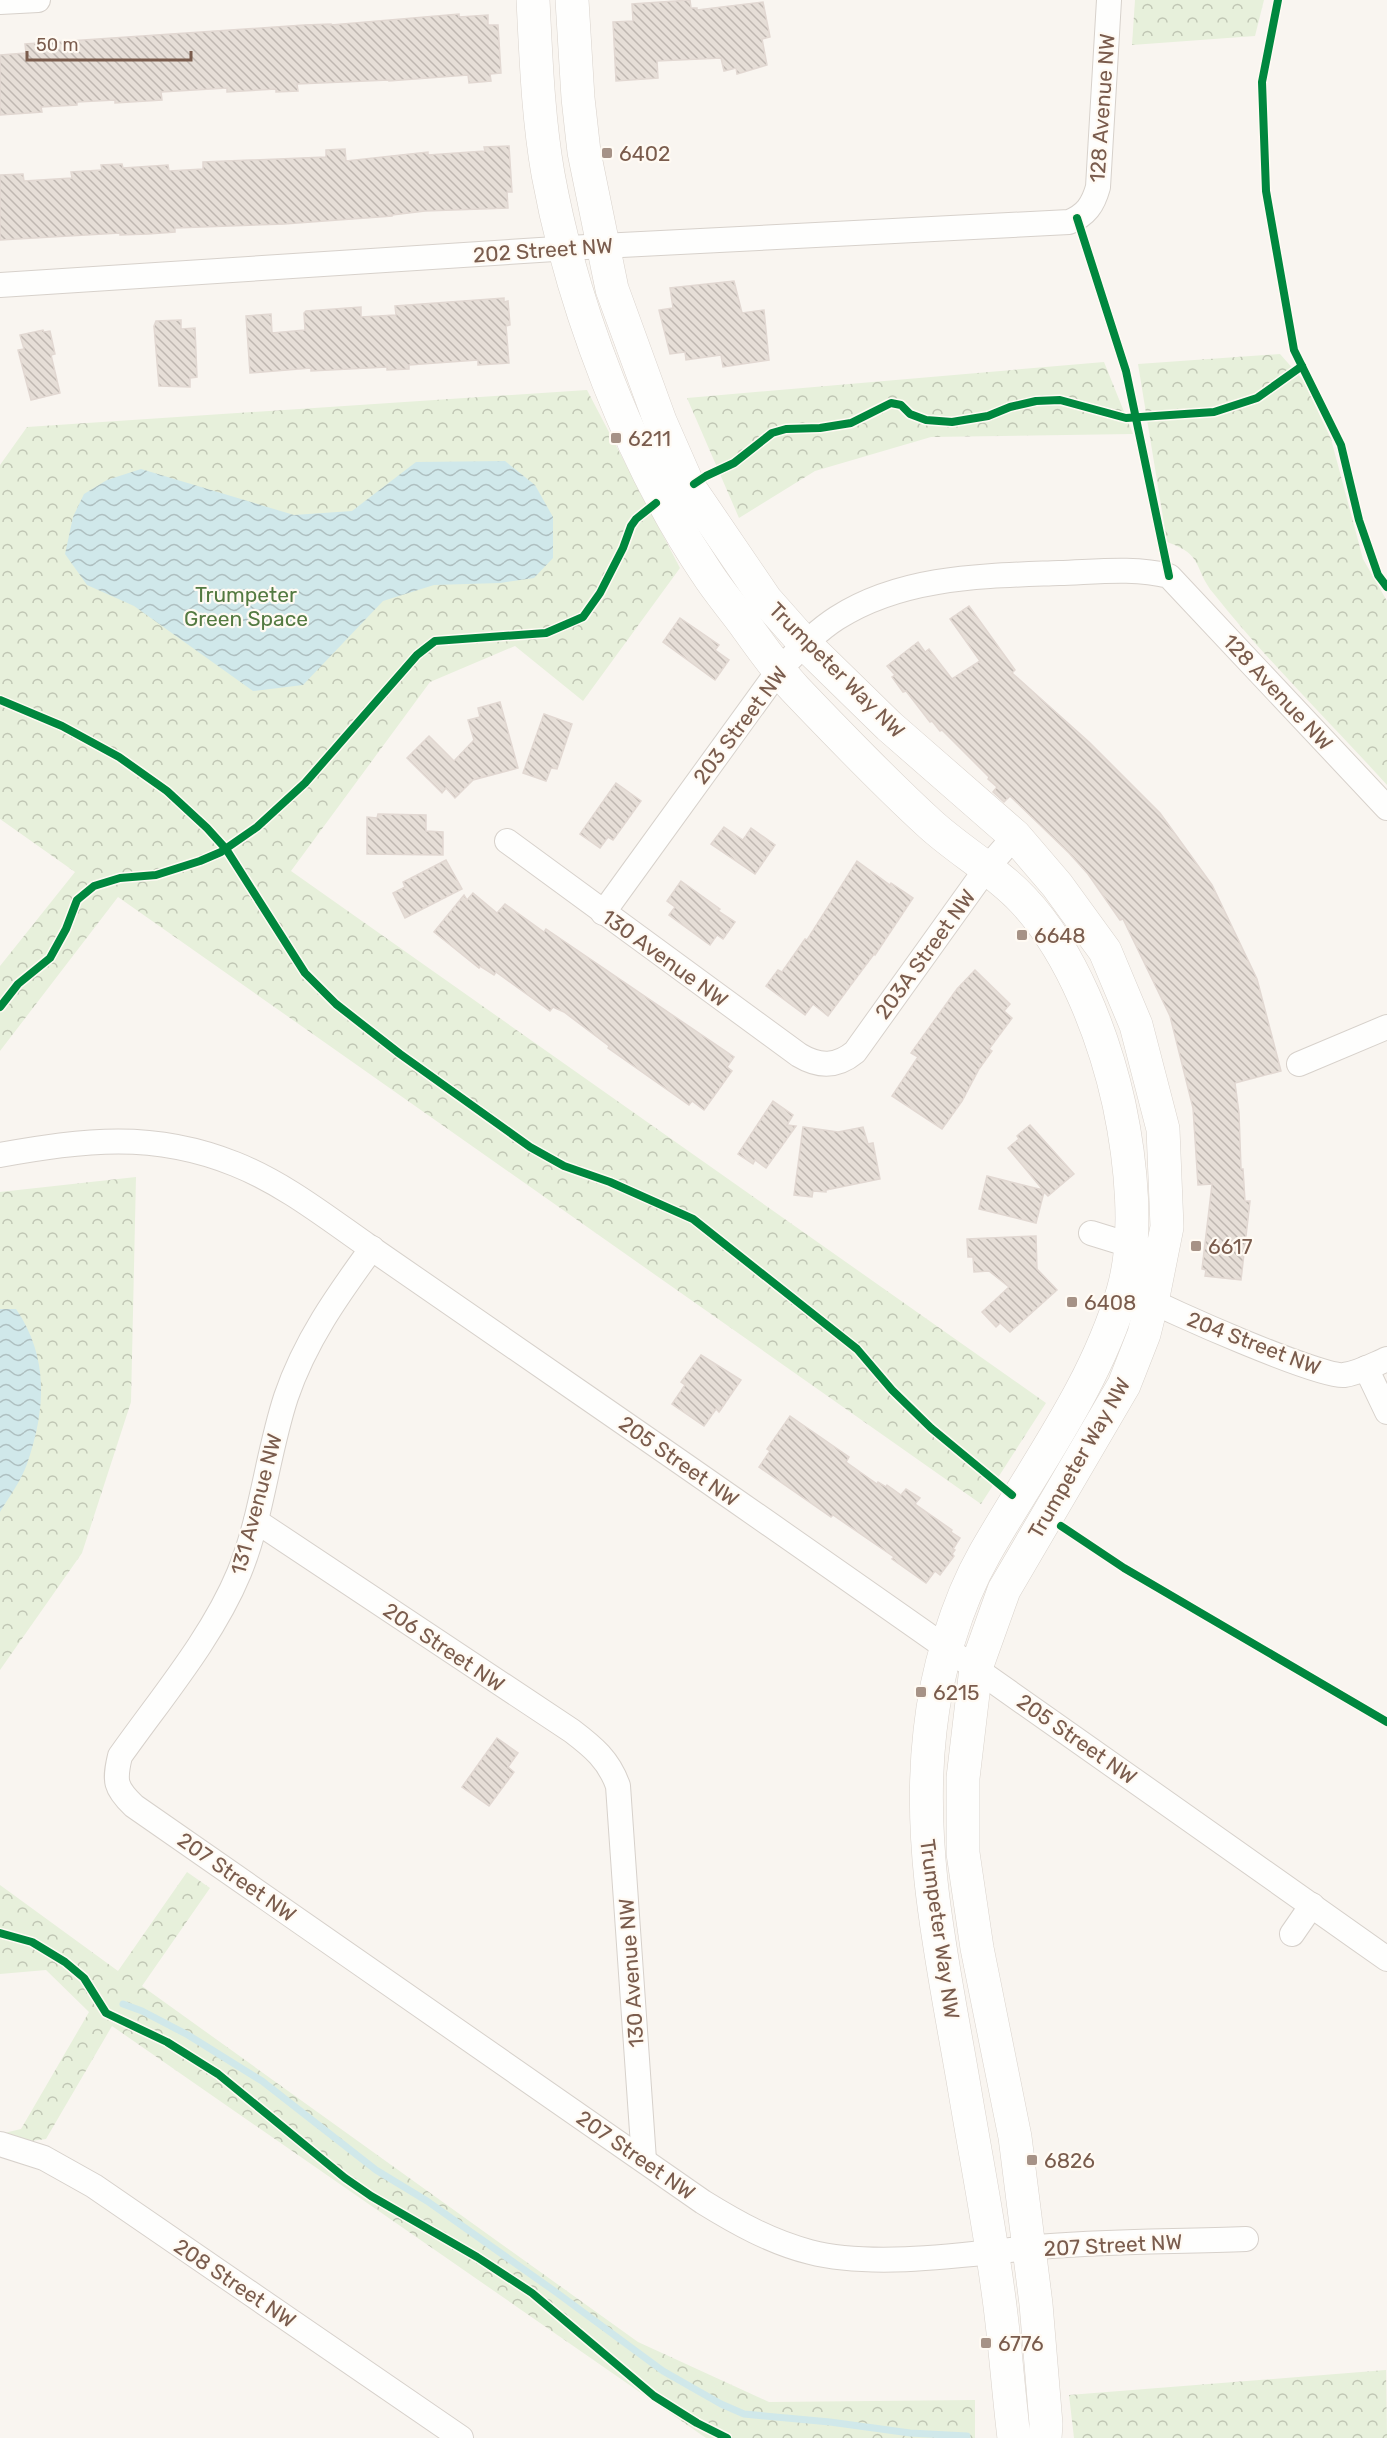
<svg xmlns="http://www.w3.org/2000/svg" width="1387" height="2438" viewBox="0 0 1387 2438" font-family="Rubik,sans-serif">
<defs>
<pattern id="park-crowns" width="20" height="18" patternUnits="userSpaceOnUse" patternTransform="scale(1.5)"><rect width="20" height="18" fill="#e7f0db"/><path d="M2 6a3 3 0 1 1 6 0M12 15a3 3 0 1 1 6 0" fill="none" stroke="#c0c6b4"/></pattern>
<pattern id="water-waves" width="16" height="10" patternUnits="userSpaceOnUse" patternTransform="scale(1.5)"><rect width="16" height="10" fill="#d0e8ea"/><path d="M0 5q4-4 8 0t8 0" fill="none" stroke="#aebfc0"/></pattern>
<pattern id="building-back-hatch" width="6" height="6" patternUnits="userSpaceOnUse" patternTransform="scale(1.5)"><rect width="6" height="6" fill="#e6ded7"/><path d="M-1 5l2 2M0 0l6 6M5-1l2 2" fill="none" stroke="#bfb7b1"/></pattern>
</defs>
<rect width="100%" height="100%" fill="#f9f5f0"/>
<!-- park -->
<g fill="url(#park-crowns)">
<path d="M1135,0H1264L1255,36L1132,45Z"/>
<path d="M1280,354L1303,380L1331,439L1363,559L1387,601V785C1330,722 1267,661 1214,594C1193,569 1205,555 1167,542L1138,364Z"/>
<path d="M1104,362L1133,434L931,437L815,471L739,518L687,398Z"/>
<path d="M587,390L680,568L583,701L515,646L430,682L291,871L1046,1403L981,1504L118,897L0,1051V966L75,872L0,819V465L27,427Z"/>
<path d="M136,1177L131,1402L82,1553L0,1670V1192Z"/>
<path d="M187,1872L210,1888L142,1986L638,2342L769,2402L975,2400V2438H706L112,2026L46,2139L0,2145V2134L21,2129L89,2012L46,1970L0,1974V1885L118,1971Z"/>
<path d="M1386,2370L1387,2438H1074L1069,2395Z"/>
</g>
<!-- water -->
<g fill="url(#water-waves)">
<path d="M505,461L535,485L553,517V558L534,578L500,583L434,585L383,601L303,685L253,691L134,606L87,585L65,554L73,517L84,494L107,480L141,469L294,515L352,511L416,462Z"/>
<path d="M0,1309H16C49,1357 46,1410 27,1464C21,1481 9,1497 0,1512Z"/>
</g>
<g fill="none" stroke-linecap="round" stroke-linejoin="round">
<!-- stream -->
<path stroke="#d0e8ea" stroke-width="7" d="M123,2004L142,2011L188,2035L262,2081L376,2170L427,2201L553,2290L663,2371L721,2404L744,2414L830,2422L910,2433L967,2436"/>
</g>
<!-- building -->
<g fill="url(#building-back-hatch)" stroke="#e2d8d2" stroke-width="1.5">
<path d="M690,0L691,8H697V10L763,2L770,37L762,39L767,65L737,74L736,68L724,71L721,58L657,61L658,78L616,81L613,22L633,21L632,4Z"/>
<path d="M459,14V17L488,15V25H498L501,73L490,74L491,81L469,83L468,75L389,81V80L297,84L298,91L276,92V89L227,92V88L161,92L162,100L115,103V100L77,102V105L41,107L42,112L0,115V55L26,53L25,44L304,25L331,24V25Z"/>
<path d="M509,146L512,192H507L508,208L425,211L392,215V216L284,224L175,228V232L148,234L120,235V233L0,240V175L23,174L24,181L72,178L71,172L102,170L101,165L122,164L123,168L168,165L169,171L203,169V162L326,157V150L345,149L346,161L428,152V155L485,151L484,147Z"/>
<path d="M734,281L742,313L764,310L769,360L723,367L721,355L686,360L685,352L670,354L659,310L673,308L670,288Z"/>
<path d="M504,298V302L508,301L510,325L506,326L509,363L478,365V360L422,364L409,365V369L387,370V367L311,371V368L250,373L246,316L271,314L272,333L305,330L304,313L306,311L361,307V317L396,315L395,306Z"/>
<path d="M181,320V329L195,328L197,377L190,378V387L159,386L154,326L156,321Z"/>
<path d="M43,330L44,332L50,331L55,354L51,355L60,393L31,400L18,350L24,349L20,335Z"/>
<path d="M969,606L1015,670L1012,673L1089,742L1160,813L1212,885L1257,979L1281,1071L1235,1083L1239,1113L1241,1169H1243L1245,1201H1250L1241,1280L1205,1276L1206,1270L1202,1269L1212,1184L1198,1185L1193,1108L1170,1016L1123,919L1120,920L1088,874L1069,853L1010,796L1004,802L993,792L997,787L988,779L989,777L942,730L940,731L932,721L930,722L906,691L903,692L892,677L895,675L887,666L918,642L925,652L929,649L952,679L980,661L950,619Z"/>
<path d="M680,618L719,645L715,650L729,660L715,680L663,642Z"/>
<path d="M500,702L518,768L473,780L455,798L446,788L442,793L407,758L429,736L454,761L474,740L468,720L480,717L478,708Z"/>
<path d="M544,714L572,724L557,769L551,768L546,781L523,773Z"/>
<path d="M616,783L641,801L613,840L608,837L600,848L580,834Z"/>
<path d="M378,814L426,815V831L443,832V855L367,854V817L377,818Z"/>
<path d="M724,827L743,840L751,828L775,845L755,874L711,844Z"/>
<path d="M446,860L462,889L405,918L393,893L405,887L403,882Z"/>
<path d="M857,861L890,885L891,883L913,898L875,955L874,954L828,1016L813,1004L805,1015L766,986L778,970L782,972L805,939L807,940Z"/>
<path d="M681,881L720,909L718,911L735,922L723,939L717,935L710,945L669,915L675,907L667,901Z"/>
<path d="M473,893L497,913L505,904L544,932L546,929L734,1057L727,1067L732,1071L704,1110L692,1101L689,1105L608,1048L609,1046L564,1012L553,1007L550,1011L496,972L494,975L480,966L479,968L434,932L464,895L467,900Z"/>
<path d="M975,970L1010,1004L1004,1011L1012,1018L989,1049L992,1051L979,1069L962,1101L942,1129L892,1096L918,1057L911,1053L957,989Z"/>
<path d="M773,1101L793,1115L787,1125L796,1126L766,1168L755,1160L753,1164L738,1154Z"/>
<path d="M1030,1125L1074,1174L1048,1196L1044,1192L1036,1223L979,1209L987,1176L1043,1190L1008,1148L1019,1139L1017,1136Z"/>
<path d="M803,1127L838,1132L863,1127L868,1144L873,1143L880,1179L826,1190V1192L813,1191L812,1197L794,1195Z"/>
<path d="M1036,1236L1037,1269L1057,1290L1010,1332L1000,1323L996,1327L982,1312L1009,1287L989,1271L974,1272L973,1257H968L967,1239Z"/>
<path d="M701,1355L741,1380L719,1412L716,1409L704,1426L672,1404L685,1385L681,1382Z"/>
<path d="M790,1416L849,1457L846,1462L877,1484L878,1482L886,1487L887,1485L901,1495L906,1489L920,1498L915,1504L952,1530L951,1532L960,1538L953,1549L955,1550L952,1554L954,1556L940,1575L935,1571L926,1583L892,1559L894,1557L833,1515L831,1517L759,1467L770,1451L767,1449Z"/>
<path d="M497,1738L518,1753L508,1767L514,1772L489,1806L462,1787Z"/>
</g>
<g fill="none" stroke-linecap="round" stroke-linejoin="round">
<!-- street casing -->
<g stroke="#d7d1cb" stroke-width="26">
<g id="street">
<path d="M0,2L38,0"/>
<path d="M0,285L602,246L1069,222C1086,215 1093,205 1098,187L1109,0"/>
<path d="M507,841L799,1055C819,1067 837,1067 855,1052L986,869L1015,836"/>
<path d="M603,913L779,670C797,652 815,632 837,618C903,576 983,576 1059,573C1095,572 1134,567 1169,576L1387,808"/>
<path d="M1299,1064L1387,1027"/>
<path d="M0,1155C84,1140 153,1131 235,1164C283,1183 325,1216 368,1246C440,1295 512,1346 585,1396C853,1581 1120,1770 1387,1959"/>
<path d="M1091,1233L1146,1250"/>
<path d="M372,1248C337,1296 305,1341 286,1397C267,1455 262,1517 239,1573C212,1638 161,1698 120,1756C114,1781 115,1788 134,1806L703,2202C737,2223 771,2242 810,2252C872,2268 963,2255 1028,2248C1100,2241 1174,2242 1246,2239"/>
<path d="M1140,1295C1166,1310 1321,1378 1344,1375C1359,1373 1373,1365 1387,1359"/>
<path d="M1366,1368L1387,1412"/>
<path d="M256,1521L572,1731C593,1747 609,1760 618,1786L644,2160"/>
<path d="M1292,1934L1312,1905"/>
<path d="M0,2144L44,2158L94,2186L461,2438"/>
</g>
</g>
<!-- secondary casing -->
<g stroke="#d9d2cb" stroke-width="34">
<g id="secondary">
<path d="M533,0C536,58 538,117 548,174C572,306 631,461 706,572C718,591 733,608 746,626C762,648 777,670 796,690C839,735 883,781 929,823C958,850 996,871 1023,900C1072,952 1104,1036 1119,1104C1131,1161 1139,1236 1123,1291C1095,1387 1034,1467 985,1553C956,1604 936,1673 930,1731C916,1853 945,1972 965,2092C976,2158 989,2224 998,2291C1005,2340 1008,2389 1014,2438"/>
<path d="M572,0L578,98L584,152L612,289L660,421L689,487L766,600L805,644L889,726L1015,836L1057,885L1105,951L1136,1025L1163,1129L1167,1227L1152,1302L1144,1334L1124,1385L1004,1590L976,1668L963,1778V1853L977,1948L1015,2137L1036,2304L1046,2424L1045,2438"/>
</g>
</g>
<!-- street -->
<use href="#street" stroke="#fefefd" stroke-width="24"/>
<!-- secondary -->
<use href="#secondary" stroke="#fefefd" stroke-width="33"/>
<!-- cycleway casing -->
<g stroke="#fffaf3" stroke-width="11">
<g id="cycleway">
<path d="M1278,0L1262,82L1266,191L1294,350L1341,445L1359,520L1378,575L1387,587"/>
<path d="M1077,218L1126,371L1169,576"/>
<path d="M694,484L706,476L734,463L772,433L786,429L820,428L851,423L891,403L901,405L910,414L926,420L952,422L988,416L1010,407L1036,401L1060,400L1126,418L1214,412L1257,398L1302,366"/>
<path d="M0,700L62,726L119,757L167,791L207,828L226,849L305,973L336,1004L400,1054L530,1147L564,1166L610,1182L693,1219L857,1349L892,1390L931,1428L1012,1495"/>
<path d="M0,1007L18,984L50,958L66,929L77,900L94,886L120,878L156,875L200,861L221,852L257,827L305,783L417,655L435,641L546,633L583,617L600,593L623,548L631,526L636,519L656,503"/>
<path d="M1061,1526L1124,1568L1387,1722"/>
<path d="M0,1933L32,1942L65,1962L84,1978L106,2013L167,2042L218,2074L345,2178L371,2196L477,2257L532,2293L654,2396L697,2423L727,2438"/>
</g>
</g>
<!-- cycleway -->
<use href="#cycleway" stroke="#00873e" stroke-width="8"/>
</g>
<!-- markers -->
<g fill="#a69286" stroke="#fffaf3" stroke-width="2">
<rect x="601" y="147" width="12" height="12" rx="3"/>
<rect x="610" y="432" width="12" height="12" rx="3"/>
<rect x="1016" y="929" width="12" height="12" rx="3"/>
<rect x="1190" y="1240" width="12" height="12" rx="3"/>
<rect x="1066" y="1296" width="12" height="12" rx="3"/>
<rect x="915" y="1686" width="12" height="12" rx="3"/>
<rect x="1026" y="2154" width="12" height="12" rx="3"/>
<rect x="980" y="2337" width="12" height="12" rx="3"/>
</g>
<g text-anchor="middle" dominant-baseline="central" stroke-width="4.5" stroke-linejoin="round" paint-order="stroke">
<!-- street labels -->
<g font-size="21" fill="#7a5c4d" stroke="#fffaf3">
<text transform="translate(1102 108) rotate(-86)">128 Avenue NW</text>
<text transform="translate(543 250) rotate(-4)">202 Street NW</text>
<text transform="translate(837 670) rotate(45)">Trumpeter Way NW</text>
<text transform="translate(1278 692) rotate(47)">128 Avenue NW</text>
<text transform="translate(740 725) rotate(-53)">203 Street NW</text>
<text transform="translate(925 954) rotate(-54)">203A Street NW</text>
<text transform="translate(665 958) rotate(36)">130 Avenue NW</text>
<text transform="translate(1254 1343) rotate(21)">204 Street NW</text>
<text transform="translate(1079 1458) rotate(-60)">Trumpeter Way NW</text>
<text transform="translate(679 1461) rotate(35)">205 Street NW</text>
<text transform="translate(256 1504) rotate(-75)">131 Avenue NW</text>
<text transform="translate(444 1647) rotate(34)">206 Street NW</text>
<text transform="translate(1077 1739) rotate(35)">205 Street NW</text>
<text transform="translate(237 1877) rotate(35)">207 Street NW</text>
<text transform="translate(940 1929) rotate(82)">Trumpeter Way NW</text>
<text transform="translate(631 1973) rotate(-94)">130 Avenue NW</text>
<text transform="translate(636 2155) rotate(35)">207 Street NW</text>
<text transform="translate(1113 2245) rotate(-3)">207 Street NW</text>
<text transform="translate(235 2283) rotate(34)">208 Street NW</text>
</g>
<!-- poi labels -->
<g font-size="21" fill="#7a5c4d" stroke="#fffaf3" text-anchor="start">
<text x="619" y="153">6402</text>
<text x="628" y="438">6211</text>
<text x="1034" y="935">6648</text>
<text x="1208" y="1246">6617</text>
<text x="1084" y="1302">6408</text>
<text x="933" y="1692">6215</text>
<text x="1044" y="2160">6826</text>
<text x="998" y="2343">6776</text>
</g>
<!-- park labels -->
<g font-size="21" fill="#537a41" stroke="#fffaf3">
<text x="246" y="594">Trumpeter<tspan x="246" dy="24">Green Space</tspan></text>
</g>
</g>
<!-- scale -->
<path d="M27 51v9h164v-9" fill="none" stroke="#7a5c4d" stroke-width="3"/>
<text x="36" y="51" font-size="18" fill="#7a5c4d" stroke="#fffaf3" stroke-width="4.5" paint-order="stroke">50 m</text>
</svg>
